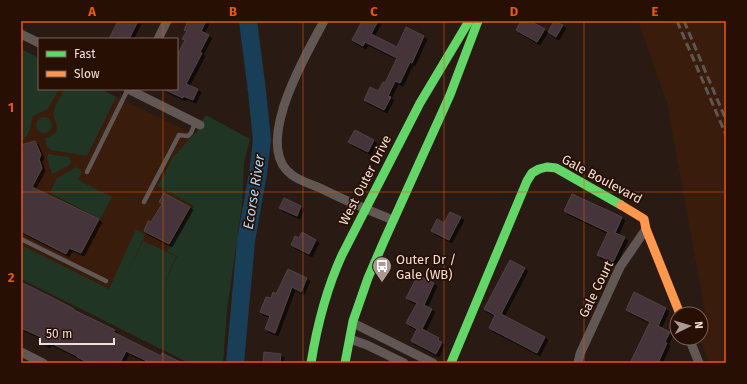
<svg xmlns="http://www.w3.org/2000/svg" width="747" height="384" viewBox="0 0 747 384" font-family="'Fira Sans',sans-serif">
<defs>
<filter id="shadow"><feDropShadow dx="3" dy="3" stdDeviation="0" flood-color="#0009"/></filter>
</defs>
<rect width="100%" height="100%" fill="#291b13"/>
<!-- built -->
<g fill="#391c0b">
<path d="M638,21H726V363H710L699,338H701V329L707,323L667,103Z"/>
<path d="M21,49L39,58V89H100L194,134L244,163L242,205L227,310L223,363H189L21,279Z"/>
</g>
<!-- green -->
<g fill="#203523">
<path d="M21,49L39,58V89H59L48,109L33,116C30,124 31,136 21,141Z"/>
<path d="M65,89H101L116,97L87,156L51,150C46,148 46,143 45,138C67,132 51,121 54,110C56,103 61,95 65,89Z"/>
<path d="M205,116H208L250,139L244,163L242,205L227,310L223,363H189L21,279V245L109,289L136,229L145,235L127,275L143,241L176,256L162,290L177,256L167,251L194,206L158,186L173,157L198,130Z"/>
<circle cx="44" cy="125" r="8"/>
<path d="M48,154L69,157L71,162L70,165L52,174L47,158Z"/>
<path d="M77,167L82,172L78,180L112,197L100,219L50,193L57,178Z"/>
</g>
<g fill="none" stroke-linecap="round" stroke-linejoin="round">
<!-- river -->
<path stroke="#193e58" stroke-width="18" d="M235,363L246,241L258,173L262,140L257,91L248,21"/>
</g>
<!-- building -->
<g fill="#44363a" stroke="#4e4344" filter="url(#shadow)">
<path d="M118,21H138L129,39H109Z"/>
<path d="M188,21H206L201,31L209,35L200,52L202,53L186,84L198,89L193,100L183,96V98L163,89H177V56L185,40L182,39L187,31L184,30Z"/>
<path d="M362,21H378L371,34L397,47L406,27L424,36L412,63L410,62L400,83L395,81L388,96L391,97L384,110L364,100L370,87L378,91L383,82L385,83L397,58L365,42L363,46L352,40Z"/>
<path d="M521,21H530L545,29L537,42L516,30Z"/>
<path d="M554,21L563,25L556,37L548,32Z"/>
<path d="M355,130L374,140L368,152L348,142Z"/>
<path d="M35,141L41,155L39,159L42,168L32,187L99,219L81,253L69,248L66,254L21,231V145Z"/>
<path d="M164,193L190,207L169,244L144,231L148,221L151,222L162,204L159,202Z"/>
<path d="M572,194L622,217L615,233L625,237L613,262L597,255L608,232L564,211Z"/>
<path d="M284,198L301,206L297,216L279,208Z"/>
<path d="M450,212L461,217L449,240L431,231L437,219L444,223Z"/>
<path d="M302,232L316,240L309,254L291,245L295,236L299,238Z"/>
<path d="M510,260L525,268L501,314L545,337L537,353L489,328L495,315L484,309Z"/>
<path d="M288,269L307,278L301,292L292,287L275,333L265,329L270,316L260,312L266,297L271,298L273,292L276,294Z"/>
<path d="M418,275L434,283L424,305L432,309L422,329L439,338L438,340L442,342L436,354L411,341L417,329L406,323L417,303L406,298Z"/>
<path d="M21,282L59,301L74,309V310L115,330L113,332L161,356L162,353L182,363H151L126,351L120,363H89L77,357V356L53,344L48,342L47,345L39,341L41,337L21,328Z"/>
<path d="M634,292L666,308L658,326L670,332L665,342L667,343L658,363H630L650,322L626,310Z"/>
<path d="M264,352L281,354L280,363H263Z"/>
</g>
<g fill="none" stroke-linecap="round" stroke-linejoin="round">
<!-- lane -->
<g stroke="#615856" stroke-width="4.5">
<path d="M87,172L128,89"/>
<path d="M144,202L179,135L188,136L191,133L195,123"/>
<path d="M21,239L106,281"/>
</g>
<!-- street -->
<g stroke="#615856" stroke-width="9">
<path d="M324,21C307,53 251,146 292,175C300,181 311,184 320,188C344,200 368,210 393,220"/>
<path d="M21,34L39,43"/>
<path d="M158,39L167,21"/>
<path d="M128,89L200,125"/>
<path d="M353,323L433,363"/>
<path d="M689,338L699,363"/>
<path d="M350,339L367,345L404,363"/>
<path d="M21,352L43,363"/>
<path d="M578,363L580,354L620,267L646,229"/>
</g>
<!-- fast -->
<g stroke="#63d668" stroke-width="9">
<path d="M311,363C317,326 326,290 342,255L420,103L469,21"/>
<path d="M345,363L353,321L368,278L384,241L450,95L478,21"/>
<path d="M451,363L527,181L532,173L539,169L547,167L556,168L621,205"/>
</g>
<!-- slow -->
<path stroke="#ff974d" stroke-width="9" d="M621,205L644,219L646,229L680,314"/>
<!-- rail -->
<g stroke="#5f5651" stroke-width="3" stroke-dasharray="8 4" stroke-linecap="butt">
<path d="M677,21L726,135"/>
<path d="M684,21L726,120"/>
</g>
</g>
<!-- grid -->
<path fill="none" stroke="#e8590c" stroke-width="1" stroke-opacity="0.55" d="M163,21V39M303,21V363M444,21V363M584,21V363M163,89V363M21,192H726"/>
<!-- icons -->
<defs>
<g id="bus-pin" transform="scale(1)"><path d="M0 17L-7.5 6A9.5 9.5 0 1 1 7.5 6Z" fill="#ac9a92" stroke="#280f03"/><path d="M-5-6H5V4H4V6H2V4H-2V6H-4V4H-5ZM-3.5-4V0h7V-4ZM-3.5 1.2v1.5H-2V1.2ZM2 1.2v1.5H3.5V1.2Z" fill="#fff"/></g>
</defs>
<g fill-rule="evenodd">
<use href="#bus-pin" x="382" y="266"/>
</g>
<g text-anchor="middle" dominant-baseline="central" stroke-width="3.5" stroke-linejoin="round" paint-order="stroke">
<!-- street labels -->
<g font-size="13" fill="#f2dfd6" stroke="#280f03">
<text transform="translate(602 179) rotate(28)">Gale Boulevard</text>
<text transform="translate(365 180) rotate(-63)">West Outer Drive</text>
<text transform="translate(596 289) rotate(-64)">Gale Court</text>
</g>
<!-- poi labels -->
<g font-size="13" fill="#f2dfd6" stroke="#280f03" text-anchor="start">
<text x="396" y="259">Outer Dr /<tspan x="396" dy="15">Gale (WB)</tspan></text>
</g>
<!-- water labels -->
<g font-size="14" font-style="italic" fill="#aed4f4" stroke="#280f03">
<text transform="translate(254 192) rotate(-81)">Ecorse River</text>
</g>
</g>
<!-- border -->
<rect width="747" height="384" fill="none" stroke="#280f03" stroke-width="44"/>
<!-- legend -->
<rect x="38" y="38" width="140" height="52" fill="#280f03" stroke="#796257"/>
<rect x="46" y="51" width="20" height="6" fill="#63d668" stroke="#796257"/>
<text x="74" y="58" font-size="12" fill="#f2dfd6">Fast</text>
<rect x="46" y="71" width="20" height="6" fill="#ff974d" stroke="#796257"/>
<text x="74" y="78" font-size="12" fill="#f2dfd6">Slow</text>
<!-- north arrow -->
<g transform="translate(689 326) rotate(85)"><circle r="19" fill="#280f03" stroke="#796257"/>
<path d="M0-3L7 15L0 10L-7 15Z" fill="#ac9a92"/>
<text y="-6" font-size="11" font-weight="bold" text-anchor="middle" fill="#f2dfd6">N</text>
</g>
<!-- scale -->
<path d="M40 338v6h74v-6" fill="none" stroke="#f2dfd6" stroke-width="2"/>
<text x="46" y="338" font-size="12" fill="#f2dfd6" stroke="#280f03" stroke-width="3" paint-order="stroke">50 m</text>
<rect x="22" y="22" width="703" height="340" fill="none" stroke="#e8590c" stroke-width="1.5"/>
<g font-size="13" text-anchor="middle" font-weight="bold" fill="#e8590c">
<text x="92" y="16">A</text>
<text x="233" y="16">B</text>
<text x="374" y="16">C</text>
<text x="514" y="16">D</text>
<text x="655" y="16">E</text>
<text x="11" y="112">1</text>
<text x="11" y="282">2</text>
</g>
</svg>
